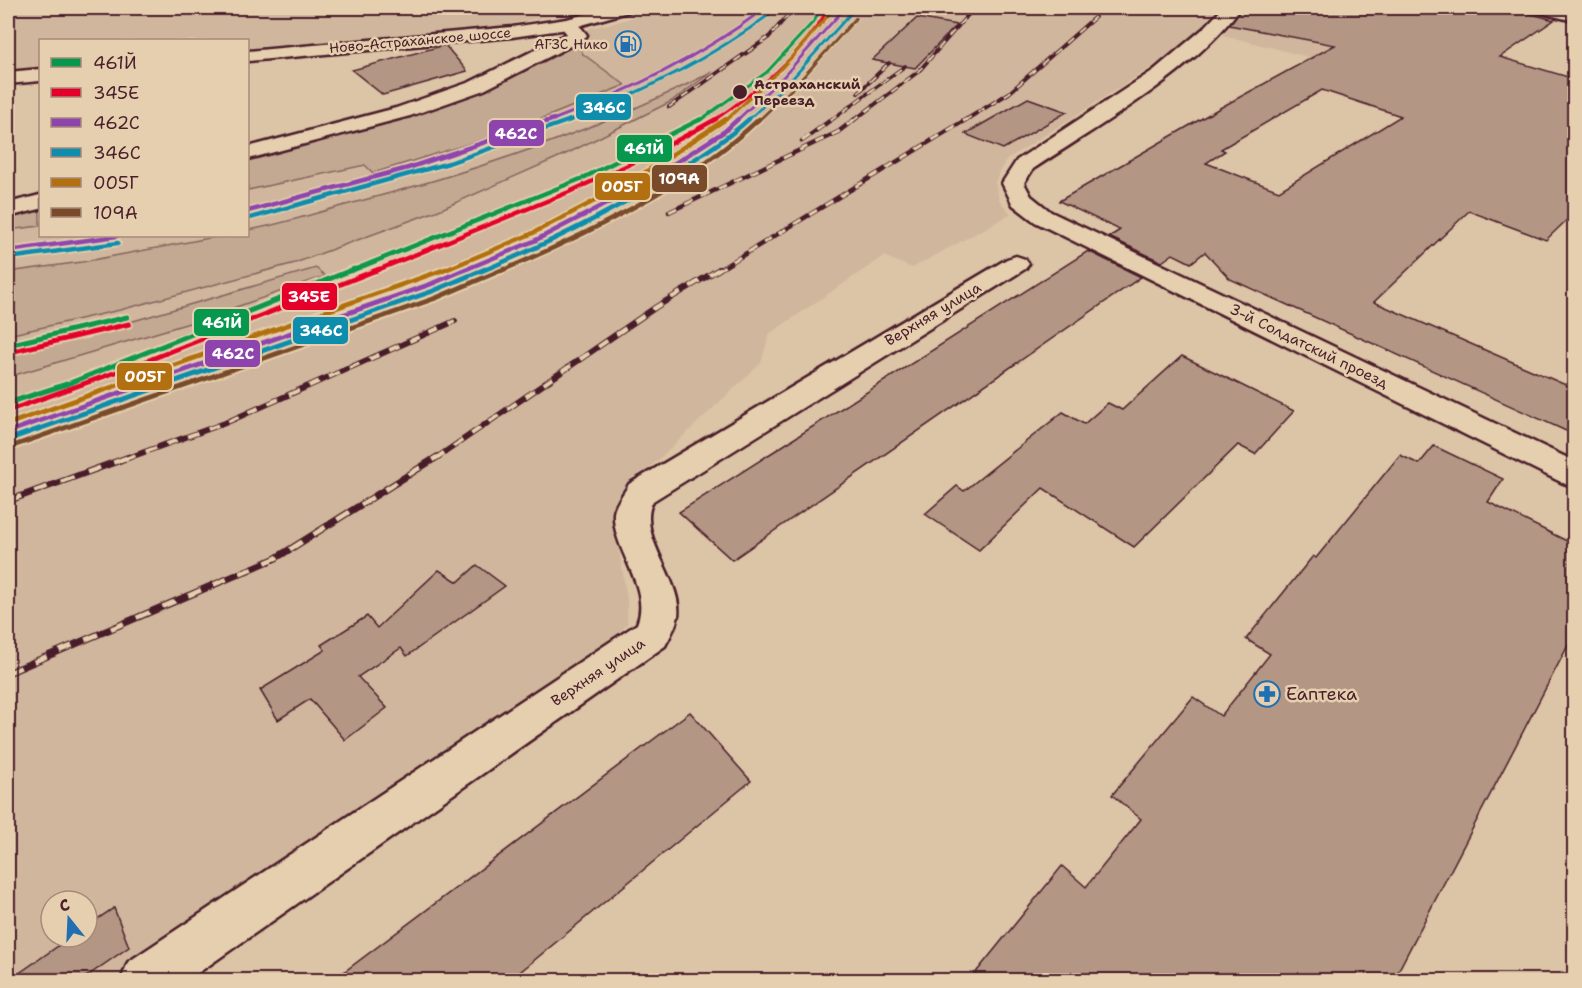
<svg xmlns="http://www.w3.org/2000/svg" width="1582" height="988" viewBox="0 0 1582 988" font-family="'Shantell Sans',sans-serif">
<rect width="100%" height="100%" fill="#dcc4a6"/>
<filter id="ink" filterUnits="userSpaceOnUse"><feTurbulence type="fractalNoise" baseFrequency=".0167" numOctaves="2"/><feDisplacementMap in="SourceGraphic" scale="12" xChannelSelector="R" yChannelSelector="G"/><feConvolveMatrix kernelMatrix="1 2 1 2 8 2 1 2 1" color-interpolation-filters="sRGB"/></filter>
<g filter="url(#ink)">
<!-- built -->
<g fill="#d0b69c" fill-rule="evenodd">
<path d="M8,8H592L499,26L248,48V40H40V66L8,69Z"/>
<path d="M664,8H1219L1196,34L1161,61L1006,160L995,182L999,200L1011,214L912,268L884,256L769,334L761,363L628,488L615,510L616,530L627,600V623L613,644L110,980H8V377L196,321L325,275L316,268L123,324L8,351V335L120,310L295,263L439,210L570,152L670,102L707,74L656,100L540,147L410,189L248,230V190L365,165L583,53L575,41L585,35L590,28L617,22ZM51,901H87V937H51Z"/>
<path d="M1244,8H1434L1343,66L1223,35Z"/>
<path d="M40,226V236H220L82,262L8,272V230Z"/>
</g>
<!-- green -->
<g fill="#c3a992" stroke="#86645e" stroke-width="1.5">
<path d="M575,41L583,54L625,85L514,130L373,173L365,165L248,190V158L320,141L409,114Z"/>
<path d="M712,72L670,102L570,152L439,210L295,263L120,310L8,335V272L82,262L220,236H248V230C283,224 318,212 353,203C477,171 598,130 712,72Z"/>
<path d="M40,206V226L8,230V214Z"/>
<path d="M316,268L325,276L196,321L8,377V351L123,324Z"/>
</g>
<!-- building -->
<g fill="#b39684" stroke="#4a1f2b" stroke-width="1.5" fill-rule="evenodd">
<path d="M1242,8H1508L1554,20L1500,57L1575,79V212L1546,240L1469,211L1374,302L1575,389V435L1230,279L1205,252L1191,263L1173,254L1162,262L1109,237L1120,230L1059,201L1218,109L1335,45L1229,25ZM1322,90L1401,116L1279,191L1206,163L1225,151L1221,149Z"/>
<path d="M917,18L957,25L915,68L872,60Z"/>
<path d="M445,45L467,71L383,95L352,70Z"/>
<path d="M1028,98L1067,112L1003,149L965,134Z"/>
<path d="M1088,251L1141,277L732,560L679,512Z"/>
<path d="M1182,356L1294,411L1255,454L1238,445L1134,547L1043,488L979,550L925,514L957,486L964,491L1063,412L1084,424L1108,403L1122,410Z"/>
<path d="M1434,446L1503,479L1488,502L1575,545V632L1393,981H969L1062,866L1086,887L1141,819L1112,795L1193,697L1221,716L1270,654L1246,639L1313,556L1316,558L1400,455L1419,464Z"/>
<path d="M477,565L505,586L407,656L401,648L358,677L387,708L345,740L310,699L278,720L260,690L325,650L321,645L367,616L377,628L439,570L458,582Z"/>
<path d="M690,712L751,781L509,981H332Z"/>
<path d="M114,908L129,947L80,981H8L71,937H87V926Z"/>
</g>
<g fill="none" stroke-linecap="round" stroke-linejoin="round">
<!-- minor casing -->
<g stroke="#4a1f2b" stroke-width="5">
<g id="minor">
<path d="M1531,8H1559L1574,11V21L1533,11Z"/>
<path d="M568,19C576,21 582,28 587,35L584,39L484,90L410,116L248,159V147L396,108L470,82L567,34L559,24L562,20Z"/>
<path d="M40,195V209L8,217V203Z"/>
<path d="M1016,256L1025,259L1029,264L1025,269L653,501C635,535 683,580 678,616C676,626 670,637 665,646L188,980H121L128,962L637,624C652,587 612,551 614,513C615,504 625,492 629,484L1007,259Z"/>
</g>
</g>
<!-- major casing -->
<g stroke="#4a1f2b" stroke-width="5">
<g id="major">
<path d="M608,8H633L631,11L568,29L512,37L248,61V51L512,27L567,19Z"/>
<path d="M1223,8H1240C1196,71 1098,126 1033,169L1024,183L1031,196L1051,212L1574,461V487L1563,483L1035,222L1013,205L1002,183L1017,160L1154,70L1204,28Z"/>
<path d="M40,69V81L8,84V72Z"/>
</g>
</g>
<!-- minor -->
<use href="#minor" fill="#e5cfae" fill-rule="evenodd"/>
<!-- major -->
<use href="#major" fill="#e5cfae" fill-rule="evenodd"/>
<!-- rail-far3 casing -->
<g stroke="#4a1f2b" stroke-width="4">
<g id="rail-far3">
<path d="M858,93L889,63"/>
<path d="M669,107L769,37L794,8"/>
<path d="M830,121L905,66"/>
<path d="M853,121L919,71L974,8"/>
<path d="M964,121L1009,93L1095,17"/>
</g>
</g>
<!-- rail-far2 casing -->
<g stroke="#4a1f2b" stroke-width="4.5">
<g id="rail-far2">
<path d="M802,141L832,119"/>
<path d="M669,212L838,132L855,119"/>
<path d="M717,271L967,119"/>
</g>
</g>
<!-- rail-far1 casing -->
<g stroke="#4a1f2b" stroke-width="6">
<g id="rail-far1">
<path d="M125,459L225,423L455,321"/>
<path d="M435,459L656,307L719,269"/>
</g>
</g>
<!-- rail casing -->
<g stroke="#4a1f2b" stroke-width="7">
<g id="rail">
<path d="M8,501L129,457"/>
<path d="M8,673L276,558L437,457"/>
</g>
</g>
<!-- rail-far3 -->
<use href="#rail-far3" stroke="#e5cfae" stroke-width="2" stroke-dasharray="8" stroke-linecap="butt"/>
<!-- rail-far2 -->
<use href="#rail-far2" stroke="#e5cfae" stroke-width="3" stroke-dasharray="9" stroke-linecap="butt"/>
<!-- rail-far1 -->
<use href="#rail-far1" stroke="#e5cfae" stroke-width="4" stroke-dasharray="11" stroke-linecap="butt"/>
<!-- rail -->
<use href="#rail" stroke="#e5cfae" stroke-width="4.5" stroke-dasharray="14" stroke-linecap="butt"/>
<!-- rail-1-far2 casing -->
<g stroke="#e5cfae" stroke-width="5">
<path id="rail-1-far2" d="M699,121L767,72L815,20L820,8"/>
</g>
<!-- rail-1-far1 casing -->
<g stroke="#e5cfae" stroke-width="8">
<path id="rail-1-far1" d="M351,271L583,178L701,119"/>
</g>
<!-- rail-1 casing -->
<g stroke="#e5cfae" stroke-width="9">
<g id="rail-1">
<path d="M8,345L127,317"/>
<path d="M8,403L70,383L354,269"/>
</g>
</g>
<!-- rail-2-far2 casing -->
<g stroke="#e5cfae" stroke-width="5">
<path id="rail-2-far2" d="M713,121C757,91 800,57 827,11"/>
</g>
<!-- rail-2-far1 casing -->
<g stroke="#e5cfae" stroke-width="8">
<path id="rail-2-far1" d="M375,271L569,192L654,153L716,119"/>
</g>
<!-- rail-2 casing -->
<g stroke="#e5cfae" stroke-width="9">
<g id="rail-2">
<path d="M10,352L129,324"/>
<path d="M10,410L139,364L379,269"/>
</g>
</g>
<!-- rail-3-far2 casing -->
<g stroke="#e5cfae" stroke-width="5">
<g id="rail-3-far2">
<path d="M550,121C627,92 699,58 765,8"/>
<path d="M736,121L784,76L845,8"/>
</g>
</g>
<!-- rail-3-far1 casing -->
<g stroke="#e5cfae" stroke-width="8">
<g id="rail-3-far1">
<path d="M248,211L408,168L554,119"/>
<path d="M8,251L117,236"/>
<path d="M462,271L534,241L633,190L725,131L738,119"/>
</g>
</g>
<!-- rail-3 casing -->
<g stroke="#e5cfae" stroke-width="9">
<path id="rail-3" d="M8,432L431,284L466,269"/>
</g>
<!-- rail-4-far2 casing -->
<g stroke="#e5cfae" stroke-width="5">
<g id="rail-4-far2">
<path d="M569,121C641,93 708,60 770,14"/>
<path d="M747,121L790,81L851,13"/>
</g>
</g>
<!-- rail-4-far1 casing -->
<g stroke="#e5cfae" stroke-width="8">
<g id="rail-4-far1">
<path d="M250,218L449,163L573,119"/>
<path d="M9,258L118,243"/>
<path d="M482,271C550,243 616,210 678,170C703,154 727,139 749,119"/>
</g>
</g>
<!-- rail-4 casing -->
<g stroke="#e5cfae" stroke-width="9">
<path id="rail-4" d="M10,439L433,291L485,269"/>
</g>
<!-- rail-5-far2 casing -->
<g stroke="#e5cfae" stroke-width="5">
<path id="rail-5-far2" d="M725,121L779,71L835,8"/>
</g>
<!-- rail-5-far1 casing -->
<g stroke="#e5cfae" stroke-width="8">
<path id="rail-5-far1" d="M443,271L531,234L629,183L726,119"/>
</g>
<!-- rail-5 casing -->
<g stroke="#e5cfae" stroke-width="9">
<path id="rail-5" d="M8,424L446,269"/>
</g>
<!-- rail-6-far2 casing -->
<g stroke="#e5cfae" stroke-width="5">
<path id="rail-6-far2" d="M758,121L795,86L856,18"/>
</g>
<!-- rail-6-far1 casing -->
<g stroke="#e5cfae" stroke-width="8">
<path id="rail-6-far1" d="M501,271C588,234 690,184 759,119"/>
</g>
<!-- rail-6 casing -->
<g stroke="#e5cfae" stroke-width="9">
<path id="rail-6" d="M13,446L436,298L504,269"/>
</g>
<!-- rail-1-far2 -->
<use href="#rail-1-far2" stroke="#07984d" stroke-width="3"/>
<!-- rail-1-far1 -->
<use href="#rail-1-far1" stroke="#07984d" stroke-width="4.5"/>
<!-- rail-1 -->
<use href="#rail-1" stroke="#07984d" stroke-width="5"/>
<!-- rail-2-far2 -->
<use href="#rail-2-far2" stroke="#e4002b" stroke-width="3"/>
<!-- rail-2-far1 -->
<use href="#rail-2-far1" stroke="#e4002b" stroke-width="4.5"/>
<!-- rail-2 -->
<use href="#rail-2" stroke="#e4002b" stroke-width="5"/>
<!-- rail-3-far2 -->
<use href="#rail-3-far2" stroke="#8e44ad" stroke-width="3"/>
<!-- rail-3-far1 -->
<use href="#rail-3-far1" stroke="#8e44ad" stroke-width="4.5"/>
<!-- rail-3 -->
<use href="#rail-3" stroke="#8e44ad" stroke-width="5"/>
<!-- rail-4-far2 -->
<use href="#rail-4-far2" stroke="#0f8dad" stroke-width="3"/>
<!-- rail-4-far1 -->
<use href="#rail-4-far1" stroke="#0f8dad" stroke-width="4.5"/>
<!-- rail-4 -->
<use href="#rail-4" stroke="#0f8dad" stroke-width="5"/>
<!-- rail-5-far2 -->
<use href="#rail-5-far2" stroke="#b27011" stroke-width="3"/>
<!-- rail-5-far1 -->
<use href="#rail-5-far1" stroke="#b27011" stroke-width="4.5"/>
<!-- rail-5 -->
<use href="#rail-5" stroke="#b27011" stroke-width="5"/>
<!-- rail-6-far2 -->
<use href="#rail-6-far2" stroke="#7a4b2a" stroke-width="3"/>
<!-- rail-6-far1 -->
<use href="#rail-6-far1" stroke="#7a4b2a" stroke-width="4.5"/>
<!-- rail-6 -->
<use href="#rail-6" stroke="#7a4b2a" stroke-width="5"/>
</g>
</g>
<!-- icons -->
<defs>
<g id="fuel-ring" transform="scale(1.35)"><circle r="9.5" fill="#e5cfae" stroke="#1f6fb2" stroke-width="1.5"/><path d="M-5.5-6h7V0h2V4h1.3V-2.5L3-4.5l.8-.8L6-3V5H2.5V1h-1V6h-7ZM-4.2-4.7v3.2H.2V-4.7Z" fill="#1f6fb2"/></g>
<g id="pharmacy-ring" transform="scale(1.35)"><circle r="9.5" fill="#e5cfae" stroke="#1f6fb2" stroke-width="1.5"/><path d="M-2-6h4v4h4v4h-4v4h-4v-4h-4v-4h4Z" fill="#1f6fb2"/></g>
</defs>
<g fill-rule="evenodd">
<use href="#fuel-ring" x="628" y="44"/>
<use href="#pharmacy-ring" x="1267" y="694"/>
</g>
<!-- markers -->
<circle fill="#4a1f2b" stroke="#e5cfae" stroke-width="2" cx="740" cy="92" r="8"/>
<g text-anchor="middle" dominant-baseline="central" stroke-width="5" stroke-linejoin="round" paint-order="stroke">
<!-- far-street labels -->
<g font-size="14" fill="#4a1f2b" stroke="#e5cfae">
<text transform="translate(420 40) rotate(-5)">Ново-Астраханское шоссе</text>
</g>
<!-- far-poi labels -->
<g font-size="14" fill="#4a1f2b" stroke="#e5cfae" text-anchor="end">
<text x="608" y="44">АГЗС Нико</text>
</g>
<!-- far-stop labels -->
<g font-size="14" font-weight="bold" fill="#4a1f2b" stroke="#e5cfae" text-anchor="start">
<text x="754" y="84">Астраханский<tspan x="754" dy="16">Переезд</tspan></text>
</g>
<!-- street labels -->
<g font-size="15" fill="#4a1f2b" stroke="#e5cfae">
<text transform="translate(933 314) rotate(-31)">Верхняя улица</text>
<text transform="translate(1309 346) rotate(26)">3-й Солдатский проезд</text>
<text transform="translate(598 672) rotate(-34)">Верхняя улица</text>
</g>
<!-- near-poi labels -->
<g font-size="18" fill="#4a1f2b" stroke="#e5cfae" text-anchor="start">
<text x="1286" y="694">Еаптека</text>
</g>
</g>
<g stroke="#e5cfae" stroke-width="2">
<rect x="575" y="93" width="57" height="28" rx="6" fill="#0f8dad"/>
<rect x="488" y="119" width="57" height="28" rx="6" fill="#8e44ad"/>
<rect x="616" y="134" width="57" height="29" rx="6" fill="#07984d"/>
<rect x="651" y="164" width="57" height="29" rx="6" fill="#7a4b2a"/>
<rect x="594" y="172" width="57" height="29" rx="6" fill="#b27011"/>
<rect x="281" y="282" width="57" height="29" rx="6" fill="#e4002b"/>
<rect x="193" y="308" width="57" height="29" rx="6" fill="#07984d"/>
<rect x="292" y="316" width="57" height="29" rx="6" fill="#0f8dad"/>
<rect x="204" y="339" width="57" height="29" rx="6" fill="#8e44ad"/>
<rect x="116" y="362" width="57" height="29" rx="6" fill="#b27011"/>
</g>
<g font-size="16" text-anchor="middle" font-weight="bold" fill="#fff">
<text x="604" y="113">346С</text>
<text x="516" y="139">462С</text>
<text x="644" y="154">461Й</text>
<text x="679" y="184">109А</text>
<text x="622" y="192">005Г</text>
<text x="309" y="302">345Е</text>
<text x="222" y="328">461Й</text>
<text x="321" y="336">346С</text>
<text x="233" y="359">462С</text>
<text x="145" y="382">005Г</text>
</g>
<!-- margin -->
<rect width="1582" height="988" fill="none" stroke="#e5cfae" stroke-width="30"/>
<rect x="15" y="15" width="1552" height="958" fill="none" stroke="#4a1f2b" stroke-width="2" filter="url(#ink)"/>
<!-- legend -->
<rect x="39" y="39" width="210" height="198" fill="#e5cfae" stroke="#a7897a" stroke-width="1.5"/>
<rect x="51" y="58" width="30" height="9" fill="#07984d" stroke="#a7897a" stroke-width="1.5"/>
<text x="93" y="69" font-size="18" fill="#4a1f2b">461Й</text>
<rect x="51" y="88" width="30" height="9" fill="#e4002b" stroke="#a7897a" stroke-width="1.5"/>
<text x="93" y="99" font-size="18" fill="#4a1f2b">345Е</text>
<rect x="51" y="118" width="30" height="9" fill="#8e44ad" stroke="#a7897a" stroke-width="1.5"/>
<text x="93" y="129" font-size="18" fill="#4a1f2b">462С</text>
<rect x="51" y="148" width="30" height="9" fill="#0f8dad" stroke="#a7897a" stroke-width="1.5"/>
<text x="93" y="159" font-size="18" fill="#4a1f2b">346С</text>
<rect x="51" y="178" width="30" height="9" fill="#b27011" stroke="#a7897a" stroke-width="1.5"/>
<text x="93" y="189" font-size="18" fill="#4a1f2b">005Г</text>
<rect x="51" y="208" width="30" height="9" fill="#7a4b2a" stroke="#a7897a" stroke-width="1.5"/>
<text x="93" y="219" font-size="18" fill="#4a1f2b">109А</text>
<!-- north arrow -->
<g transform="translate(69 919) rotate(342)"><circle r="28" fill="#e5cfae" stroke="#a7897a" stroke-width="1.5"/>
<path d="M0-4.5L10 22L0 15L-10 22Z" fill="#1f6fb2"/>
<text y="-9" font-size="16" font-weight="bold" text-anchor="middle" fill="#4a1f2b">С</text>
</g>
</svg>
